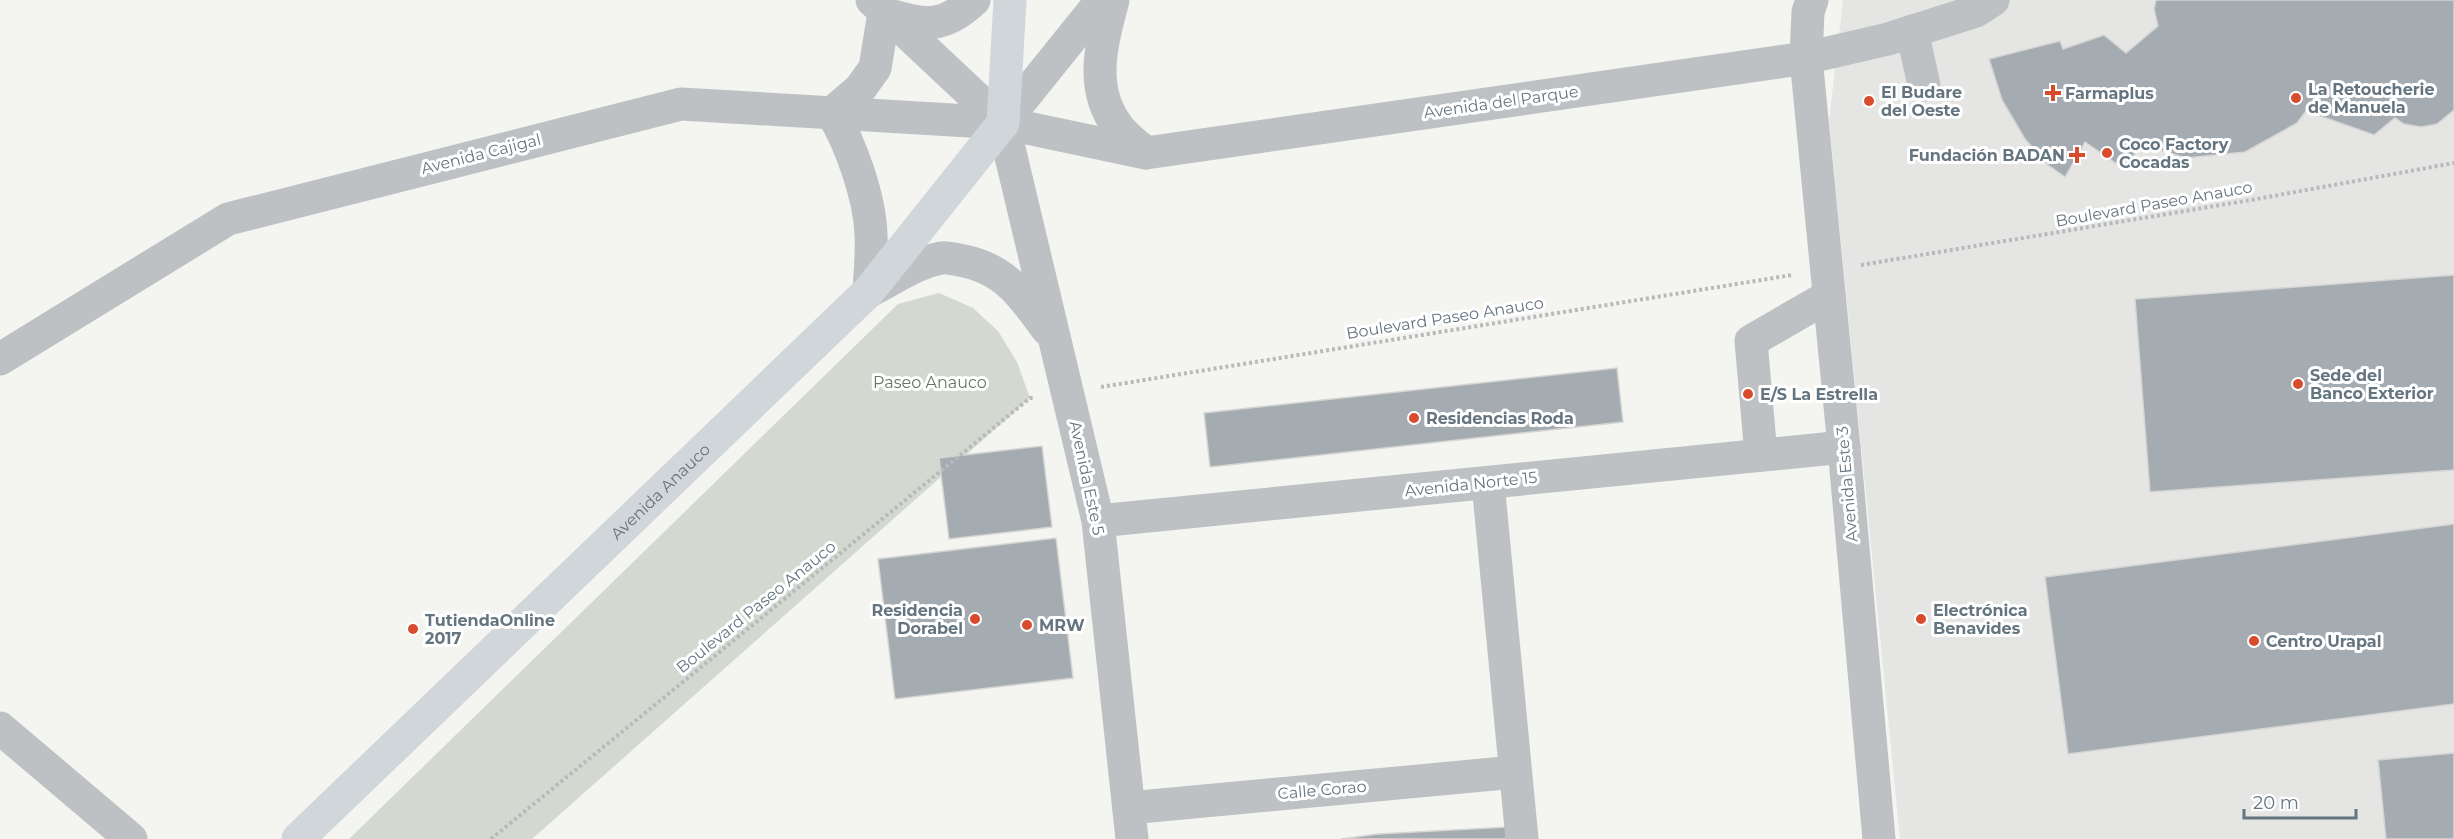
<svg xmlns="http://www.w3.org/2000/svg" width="2454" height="839" viewBox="0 0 2454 839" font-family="Montserrat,sans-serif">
<rect width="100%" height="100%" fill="#f4f4f0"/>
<!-- built -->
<path fill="#e5e5e4" d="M1843,0H2454V839H1900L1829,121Z"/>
<!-- green -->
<path fill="#d3d9d0" d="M939,293L973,308L998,331L1017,362L1030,398L532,839H349L898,304Z"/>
<!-- building -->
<g fill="#a4acb1" stroke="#d5d5d3" stroke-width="1.5">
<path d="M2156,0H2454V110L2437,124L2421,127L2404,124L2395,118L2374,135L2306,111L2297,123L2245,152L2186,158L2139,144L2127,171L2085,142L2065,177L2048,165L2025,139L2002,100L1989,59L2060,41L2063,49L2104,35L2126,53L2158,26L2154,9Z"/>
<path d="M2454,275V470L2150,492L2135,299Z"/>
<path d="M1617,368L1623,422L1210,467L1204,413Z"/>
<path d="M1042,446L1052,527L949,539L939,458Z"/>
<path d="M2454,524V704L2068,754L2045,577Z"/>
<path d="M1056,538L1073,678L895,699L878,559Z"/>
<path d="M2454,753V839H2386L2378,760Z"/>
<path d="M1509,827L1510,839H1341L1378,834Z"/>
</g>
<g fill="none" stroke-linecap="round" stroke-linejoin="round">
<!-- path -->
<g stroke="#b7babc" stroke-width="4" stroke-dasharray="3 3" stroke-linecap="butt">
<path d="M1861,265L2257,199L2454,163"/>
<path d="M1101,387L1792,275"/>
<path d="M491,839L1030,398H1034"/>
</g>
<!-- minor -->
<g stroke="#bdc1c4" stroke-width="33">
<path d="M872,0L1003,123"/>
<path d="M1113,0C1102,43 1088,87 1118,127C1125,137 1137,145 1146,153"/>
<path d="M1812,0L1808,12L1806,58L1844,447L1879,839"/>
<path d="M886,14C924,25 942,30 974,0"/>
<path d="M1912,31L1924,85"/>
<path d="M832,113C851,144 870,198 871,235C872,253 870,272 869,291C892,280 915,263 941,258C946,257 953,259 959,260C1003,267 1023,295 1047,329"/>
<path d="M832,113L860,89L875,68L884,13"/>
<path d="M1003,123L1098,521L1132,839"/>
<path d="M1003,123L1102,0"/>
<path d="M0,359L228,219L681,104L1003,123L1146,153L1806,58L1888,39L1976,11L1993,0"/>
<path d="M1761,455L1751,341L1829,296"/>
<path d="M1488,483L1522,839"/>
<path d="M1098,521L1844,447"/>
<path d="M0,728L131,839"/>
<path d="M1129,808L1515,772"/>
</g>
<!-- major -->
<path stroke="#d1d6da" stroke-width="33" id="s1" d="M298,839L869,291L1003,123L1010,0"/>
</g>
<!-- markers -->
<g fill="#d84b2d" stroke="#fff" stroke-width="2">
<path d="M2050 84h6v6h6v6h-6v6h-6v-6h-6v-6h6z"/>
<circle cx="2296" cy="98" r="6"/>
<circle cx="1869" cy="101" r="6"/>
<circle cx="2107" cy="153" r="6"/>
<path d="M2074 146h6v6h6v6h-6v6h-6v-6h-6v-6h6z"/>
<circle cx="2298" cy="384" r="6"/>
<circle cx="1748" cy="394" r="6"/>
<circle cx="1414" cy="418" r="6"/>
<circle cx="975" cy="619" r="6"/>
<circle cx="1921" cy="619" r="6"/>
<circle cx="1027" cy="625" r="6"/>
<circle cx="413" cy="629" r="6"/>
<circle cx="2254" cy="641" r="6"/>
</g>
<g text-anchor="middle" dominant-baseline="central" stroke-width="6" stroke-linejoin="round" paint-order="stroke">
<!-- poi labels -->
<g font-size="16" font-weight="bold" fill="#657580" stroke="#fff" text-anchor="start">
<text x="2308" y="89">La Retoucherie<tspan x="2308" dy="18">de Manuela</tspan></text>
<text x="1881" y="92">El Budare<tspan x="1881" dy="18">del Oeste</tspan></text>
<text x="2065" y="93">Farmaplus</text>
<text x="2119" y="144">Coco Factory<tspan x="2119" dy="18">Cocadas</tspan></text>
<text x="2065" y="155" text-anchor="end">Fundación BADAN</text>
<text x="2310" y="375">Sede del<tspan x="2310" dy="18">Banco Exterior</tspan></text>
<text x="1760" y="394">E/S La Estrella</text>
<text x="1426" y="418">Residencias Roda</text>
<text x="963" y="610" text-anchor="end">Residencia<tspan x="963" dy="18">Dorabel</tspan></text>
<text x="1933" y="610">Electrónica<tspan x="1933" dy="18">Benavides</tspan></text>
<text x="425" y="620">TutiendaOnline<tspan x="425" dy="18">2017</tspan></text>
<text x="1039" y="625">MRW</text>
<text x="2266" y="641">Centro Urapal</text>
</g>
<!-- street labels -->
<g font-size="16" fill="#657580" stroke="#fff">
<text transform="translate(1501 102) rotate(-8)">Avenida del Parque</text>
<text transform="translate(481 154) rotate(-14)">Avenida Cajigal</text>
<text transform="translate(2154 204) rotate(-10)">Boulevard Paseo Anauco</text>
<text transform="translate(1445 318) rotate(-9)">Boulevard Paseo Anauco</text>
<text transform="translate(1087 478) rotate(78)">Avenida Este 5</text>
<text transform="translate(1471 484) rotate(-6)">Avenida Norte 15</text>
<text transform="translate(1847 484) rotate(-95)">Avenida Este 3</text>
<text stroke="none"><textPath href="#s1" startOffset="502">Avenida Anauco</textPath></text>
<text transform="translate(756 607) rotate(-39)">Boulevard Paseo Anauco</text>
<text transform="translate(1322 790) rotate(-5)">Calle Corao</text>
</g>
<!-- park labels -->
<g font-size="16" fill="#687763" stroke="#fff">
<text x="930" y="382">Paseo Anauco</text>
</g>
</g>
<!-- scale -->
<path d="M2244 809v9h112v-9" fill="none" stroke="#657580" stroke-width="3"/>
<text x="2253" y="809" font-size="18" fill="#657580" stroke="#ffffff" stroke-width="4.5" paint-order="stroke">20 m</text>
</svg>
